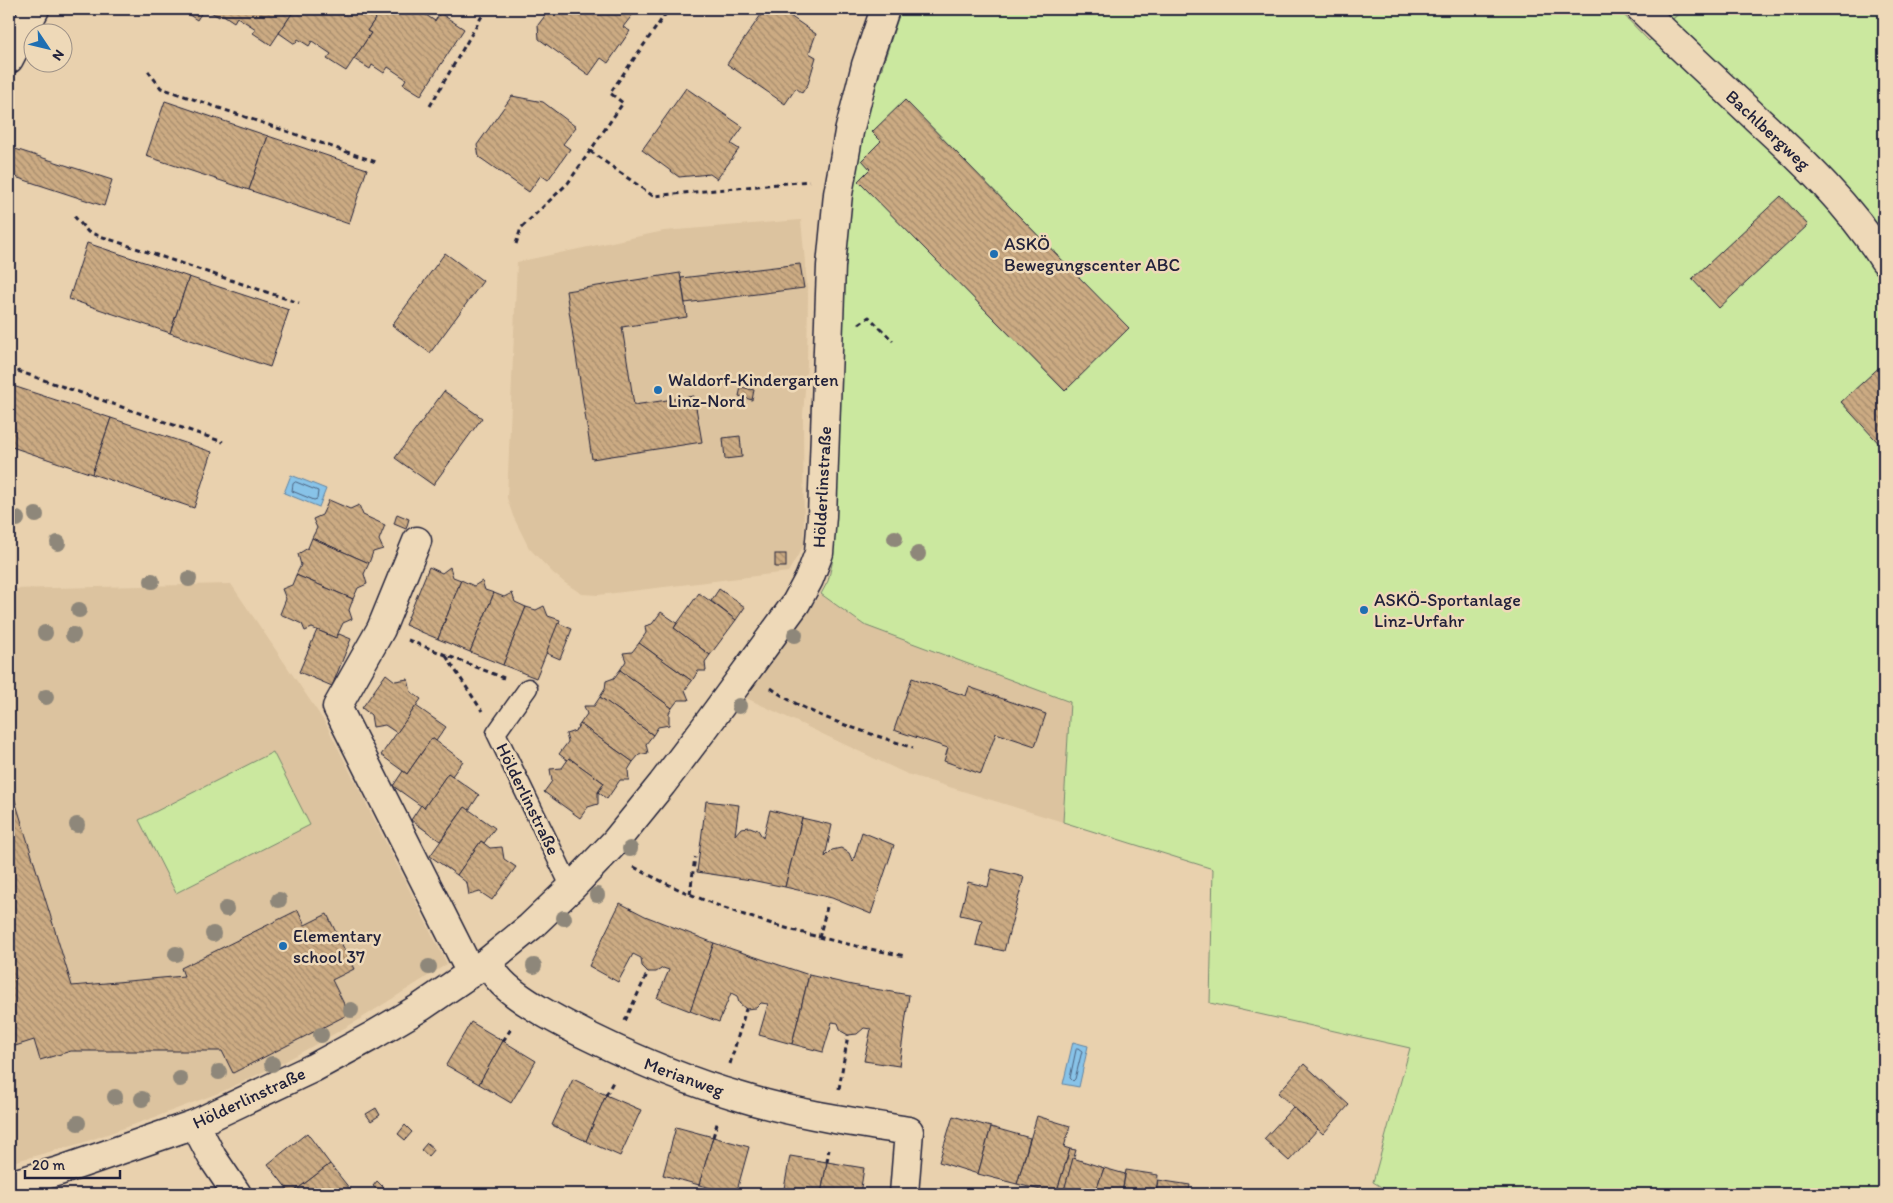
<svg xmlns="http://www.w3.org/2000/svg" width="1893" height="1203" viewBox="0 0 1893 1203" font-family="Itim,sans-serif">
<defs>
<pattern id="forest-firs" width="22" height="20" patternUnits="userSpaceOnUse" patternTransform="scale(1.25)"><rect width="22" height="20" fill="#cbe89f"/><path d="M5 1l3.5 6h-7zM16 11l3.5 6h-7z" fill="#aec78a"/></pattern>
<pattern id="building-back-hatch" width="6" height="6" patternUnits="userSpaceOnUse" patternTransform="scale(1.25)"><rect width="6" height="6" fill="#ccab83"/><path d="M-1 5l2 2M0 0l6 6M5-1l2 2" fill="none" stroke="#a58b6c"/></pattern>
</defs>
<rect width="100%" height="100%" fill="#e9d1ae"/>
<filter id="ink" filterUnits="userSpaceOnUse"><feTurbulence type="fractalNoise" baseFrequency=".02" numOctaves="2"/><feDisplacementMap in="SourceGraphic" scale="10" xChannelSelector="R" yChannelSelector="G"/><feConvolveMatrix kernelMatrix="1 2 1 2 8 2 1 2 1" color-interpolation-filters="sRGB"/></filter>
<g filter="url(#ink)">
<!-- built -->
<g fill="#dcc39f">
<path d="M801,220L808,294L807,364L803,415L804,545L788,572L598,595L582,594L565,583L552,572L529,548L513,516L507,498L517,262L664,231Z"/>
<path d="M231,584L326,724L447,964L357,1021L284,1062L221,1092L158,1116L82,1143L9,1163V589Z"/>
<path d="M821,594L864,625L1070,702L1063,822L907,774L742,696Z"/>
</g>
<!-- forest -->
<path fill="url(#forest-firs)" stroke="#76856d" d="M1656,9H1684L1670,21Z"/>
<!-- pitch -->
<g fill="#cbe89f" stroke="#76856d">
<path d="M901,9H1618L1649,41L1684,9H1884V1194H1393L1373,1182L1410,1048L1210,1003L1213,869L1063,822L1070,702L864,625L821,594L828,581L832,564L841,341L849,215L857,158L871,102Z"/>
<path d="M273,752L310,825L176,893L139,820Z"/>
</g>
<!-- water -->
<g fill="#88c3e8" stroke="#5f83a3">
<path d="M291,475L326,489L319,507L284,493Z"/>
<path d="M1073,1042L1088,1046L1079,1087L1063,1084Z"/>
</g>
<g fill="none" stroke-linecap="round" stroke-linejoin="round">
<!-- shore -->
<g stroke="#4b6280" stroke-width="1">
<path d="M296,482L318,491L317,499L314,500L292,491L293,484Z"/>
<path d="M1078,1048L1082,1051L1075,1079L1073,1081L1070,1078L1076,1050Z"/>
</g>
</g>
<!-- building -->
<g fill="url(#building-back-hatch)" stroke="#22223b">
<path d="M180,9H204L197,20Z"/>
<path d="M206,9H295L271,45L253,33L256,29L237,17L234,22L222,14L219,17Z"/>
<path d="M295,9H382L367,31L371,33L346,71L327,59L331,54L312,41L309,46L298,39L295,44L279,33Z"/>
<path d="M382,9H417L435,21L440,13L464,29L421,95L403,84L406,79L388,67L384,73L372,65L370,69L354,59L371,33L367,31Z"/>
<path d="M550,9H637L623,27L630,31L608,63L601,58L589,75L539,39L538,25Z"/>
<path d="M765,9H780L816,34L809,53L816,57L808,84L802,93L796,88L785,104L727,64Z"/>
<path d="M686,88L743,127L731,144L739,149L717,179L710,174L679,177L642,150Z"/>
<path d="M512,96L543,102L576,127L563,144L570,149L548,180L541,175L529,192L479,157L477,145Z"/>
<path d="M905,100L1129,328L1065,391L858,181L870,169L862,160L881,141L872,132Z"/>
<path d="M165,101L268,136L249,190L146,156Z"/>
<path d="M268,136L367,169L349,224L249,190Z"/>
<path d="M9,147L112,180L104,206L9,175Z"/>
<path d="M1781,196L1808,225L1719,308L1692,279Z"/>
<path d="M87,243L189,277L170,333L69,299Z"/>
<path d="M445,253L483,281L430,353L392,325Z"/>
<path d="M800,264L804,288L685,303L681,278Z"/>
<path d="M680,273L687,317L622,327L634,405L694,396L702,442L592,459L566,291Z"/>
<path d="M189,277L289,310L270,367L170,333Z"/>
<path d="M1884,363V449L1841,402Z"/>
<path d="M10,385L111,418L92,474L9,446Z"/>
<path d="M741,387L754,390L752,400L739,396Z"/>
<path d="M444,391L482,418L433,485L395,458Z"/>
<path d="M111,418L212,452L194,508L92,474Z"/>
<path d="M740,436L742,457L725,459L723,438Z"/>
<path d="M329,500L350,509L359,505L363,515L385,525L379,540L383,549L373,552L369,563L312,538L317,528L313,519L322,515Z"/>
<path d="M397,514L409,519L406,529L394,524Z"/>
<path d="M312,538L369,563L364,574L367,584L358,588L353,599L296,575L301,565L298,554L308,548Z"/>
<rect x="775" y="554" width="11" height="13"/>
<path d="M429,567L442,573L450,567L453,577L461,580L438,639L405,625Z"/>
<path d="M296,575L353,599L349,610L352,619L343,623L336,638L312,628L305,631L302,624L280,614L286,599L282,589L292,585Z"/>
<path d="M461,580L474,586L482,581L485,590L494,593L470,652L438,639Z"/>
<path d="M719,589L745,607L736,620L711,601Z"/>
<path d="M494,593L504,597L512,593L515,602L526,607L503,665L470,652Z"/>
<path d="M699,593L736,620L710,655L674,628Z"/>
<path d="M544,606L548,616L560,620L536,678L503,665L526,607L536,610Z"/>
<path d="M661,612L677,623L674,628L710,655L705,662L706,671H698L692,681L639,643L646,633L645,626L652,624Z"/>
<path d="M558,623L572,629L560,659L546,653Z"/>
<path d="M317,630L336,638L339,634L351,639L332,686L299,672Z"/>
<path d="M639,643L692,681L685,690L689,700H678L672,708L620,670L626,661L623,653L632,652Z"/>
<path d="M620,670L672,708L669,713V725L658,727L653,735L600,697L605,689L606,681L614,678Z"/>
<path d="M386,674L395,681L408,679L411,692L421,699L397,733L385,725L373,727L371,715L362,708Z"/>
<path d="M912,678L966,696L969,687L1046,714L1035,746L996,733L981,774L944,761L948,748L894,730Z"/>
<path d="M600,697L653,735L646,744L648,753L639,755L633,762L580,724L587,714L584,706H594Z"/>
<path d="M416,706L446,727L436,741L432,738L407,774L381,755Z"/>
<path d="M580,724L633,762L628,770L629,780H620L607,799L598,792L604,783L569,758L567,760L559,754L568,742L566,734L575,731Z"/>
<path d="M432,738L463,761L452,776L448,773L424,808L393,786L403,771L407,774Z"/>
<path d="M569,758L604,783L598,792V804L588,807L580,818L544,792L552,781L550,769L562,768Z"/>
<path d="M448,773L479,795L469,810L465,807L440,841L411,820L421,805L424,808Z"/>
<path d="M9,781L72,986L184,976L181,968L298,910L305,925L327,914L354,969L332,980L349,1014L233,1073L222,1051H71L40,1060L34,1040L9,1048Z"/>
<path d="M706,801L739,805L735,835L741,828L750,827L758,830L763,838L770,810L802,818L785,887L751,880L697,872Z"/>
<path d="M465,807L495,828L484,843L481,841L457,875L430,856Z"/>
<path d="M802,818L832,825L825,857L832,850L841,848L849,853L853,862L862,832L894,845L871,914L832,898L785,887Z"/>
<path d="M481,841L490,848L502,847L504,859L516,867L492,900L480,892L469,895L467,883L457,875Z"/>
<path d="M992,869L1024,877L1004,951L976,945L982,920L960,915L968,882L988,887Z"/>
<path d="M620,903L645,916L714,943L690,1011L657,998L669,970L663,968L656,972H648L642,966L641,958L633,954L618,982L589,966Z"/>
<path d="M714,943L809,975L792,1044L759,1035L768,1004L761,1003L756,1008L746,1009L739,1003L737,996L731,993L719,1022L690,1011Z"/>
<path d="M809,975L852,985L909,995L899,1066L864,1061L871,1029L864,1028L857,1034L848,1035L841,1031L838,1023L832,1022L823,1052L792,1044Z"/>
<path d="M471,1022L503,1041L479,1084L446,1065Z"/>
<path d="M503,1041L536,1061L511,1103L479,1084Z"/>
<path d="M1304,1064L1349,1105L1323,1134L1278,1093Z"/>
<path d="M573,1079L606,1095L586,1141L552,1125Z"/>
<path d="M606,1095L641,1110L620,1156L586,1141Z"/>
<path d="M1293,1107L1318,1129L1289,1161L1264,1139Z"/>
<path d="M376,1108L380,1115L371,1121L366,1114Z"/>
<path d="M953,1116L991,1127L978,1174L939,1162Z"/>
<path d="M1037,1116L1070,1126L1064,1147L1070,1149L1056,1194L1017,1184Z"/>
<path d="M405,1125L412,1132L405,1140L398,1134Z"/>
<path d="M676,1127L713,1137L699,1185L663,1175Z"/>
<path d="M991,1127L1030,1138L1017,1184L978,1174Z"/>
<path d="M307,1133L330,1164L291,1194L268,1164Z"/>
<path d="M713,1137L749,1147L736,1194L699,1185Z"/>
<path d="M427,1143L434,1149L428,1156L421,1150Z"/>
<path d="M1070,1149L1076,1150L1063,1194H1056Z"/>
<path d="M790,1156L827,1162L821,1194H783Z"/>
<path d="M1073,1158L1104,1168L1095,1194H1063Z"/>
<path d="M827,1162L864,1168L860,1194H821Z"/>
<path d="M330,1164L354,1194H291Z"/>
<path d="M1104,1168L1125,1174L1122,1194H1095Z"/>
<path d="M1126,1170L1158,1175L1156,1194H1122Z"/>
<path d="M1158,1180L1190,1185L1188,1194H1156Z"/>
<path d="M377,1181L385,1189L381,1193L373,1186Z"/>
<path d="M176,1189L180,1194H170Z"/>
<path d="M1189,1190L1216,1194H1188Z"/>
</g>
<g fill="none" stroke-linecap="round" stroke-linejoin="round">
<!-- lane casing -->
<g stroke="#22223b" stroke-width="21">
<path id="lane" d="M528,688L496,733L571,888"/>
</g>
<!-- street casing -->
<g stroke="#22223b" stroke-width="31">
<g id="street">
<path d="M9,59L35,9"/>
<path d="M417,541L381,629L337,707L471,973"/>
<path d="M487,962C490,968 494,973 498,978C516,1000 564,1024 590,1037C639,1061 689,1082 741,1097C796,1114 853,1122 909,1131L904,1194"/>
<path d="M195,1124L212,1157L237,1194"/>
<path d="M9,1185L59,1171L195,1124L313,1068L372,1036L421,1007L487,962L530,927L571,888L615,842L662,784L706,726L796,603L809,579L819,553L822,516L831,266L838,194L849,132L866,65L885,9"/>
</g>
</g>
<!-- secondary casing -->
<g stroke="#22223b" stroke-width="31">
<path id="secondary" d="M1641,9C1679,46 1718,82 1757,119C1804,162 1850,206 1884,260"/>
</g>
<!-- path -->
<g stroke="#22223b" stroke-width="3" stroke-dasharray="5 4" stroke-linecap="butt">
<path d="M148,71L161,88L379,163"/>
<path d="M430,106L486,9"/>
<path d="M590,151L653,196L809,181"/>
<path d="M74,216L88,232L299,303"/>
<path d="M516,244L521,228L568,183L623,103L610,93L669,9"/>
<path d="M859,324L869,317L893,341"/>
<path d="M9,368L223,442"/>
<path d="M408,640L504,678"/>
<path d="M446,656L482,711"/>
<path d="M771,688C812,718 865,731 913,748"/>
<path d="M634,867C718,913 811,938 905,956"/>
<path d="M690,894L695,857"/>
<path d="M819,938L828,903"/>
<path d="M625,1021L648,972"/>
<path d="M503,1041L511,1029"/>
<path d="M730,1064L746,1009"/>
<path d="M839,1089L848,1035"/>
<path d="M606,1095L614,1080"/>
<path d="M713,1137L718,1120"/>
<path d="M827,1162L829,1149"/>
</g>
<!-- lane -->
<use href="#lane" stroke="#eed9b8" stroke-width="18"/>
<!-- street -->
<use href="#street" stroke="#eed9b8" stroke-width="28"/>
<!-- secondary -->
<use href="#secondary" stroke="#eed9b8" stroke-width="28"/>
</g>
<!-- trees -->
<g fill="#8e877a">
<circle cx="36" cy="515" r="8"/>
<circle cx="17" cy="519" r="8"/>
<circle cx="895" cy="538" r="8"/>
<circle cx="58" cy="543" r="8"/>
<circle cx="918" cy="554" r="8"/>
<circle cx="189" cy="579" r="8"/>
<circle cx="152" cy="581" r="8"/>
<circle cx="79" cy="610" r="8"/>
<circle cx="45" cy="633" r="8"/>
<circle cx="73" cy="635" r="8"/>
<circle cx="795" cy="635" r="8"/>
<circle cx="46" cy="697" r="8"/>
<circle cx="739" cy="706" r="8"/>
<circle cx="77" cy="825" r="8"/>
<circle cx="630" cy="849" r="8"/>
<circle cx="597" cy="895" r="8"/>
<circle cx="279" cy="900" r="8"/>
<circle cx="226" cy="909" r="8"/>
<circle cx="564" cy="918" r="8"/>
<circle cx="213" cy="934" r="8"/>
<circle cx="176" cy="954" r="8"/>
<circle cx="534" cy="966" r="8"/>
<circle cx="429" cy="967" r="8"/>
<circle cx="351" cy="1010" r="8"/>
<circle cx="321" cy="1035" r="8"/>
<circle cx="272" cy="1064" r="8"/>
<circle cx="219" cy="1072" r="8"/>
<circle cx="180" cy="1079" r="8"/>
<circle cx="115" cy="1097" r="8"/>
<circle cx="142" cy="1099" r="8"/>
<circle cx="78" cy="1123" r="8"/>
</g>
</g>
<!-- markers -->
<g fill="#1f6fb2" stroke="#eed9b8" stroke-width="2">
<circle cx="994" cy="254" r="5"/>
<circle cx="658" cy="390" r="5"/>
<circle cx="1364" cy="610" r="5"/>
<circle cx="283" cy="946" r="5"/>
</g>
<g text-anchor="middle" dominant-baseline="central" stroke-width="5" stroke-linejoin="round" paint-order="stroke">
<!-- street labels -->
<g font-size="18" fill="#22223b" stroke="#eed9b8">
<text transform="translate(1768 130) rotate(43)">Bachlbergweg</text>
<text transform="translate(822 487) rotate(-87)">Hölderlinstraße</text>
<text transform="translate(528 799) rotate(64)">Hölderlinstraße</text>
<text transform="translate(684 1077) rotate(20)">Merianweg</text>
<text transform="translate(249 1098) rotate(-25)">Hölderlinstraße</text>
</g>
<!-- poi labels -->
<g font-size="18" fill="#22223b" stroke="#eed9b8" text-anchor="start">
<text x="1004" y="244">ASKÖ<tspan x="1004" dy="21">Bewegungscenter ABC</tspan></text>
<text x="668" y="380">Waldorf-Kindergarten<tspan x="668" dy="21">Linz-Nord</tspan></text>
<text x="1374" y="600">ASKÖ-Sportanlage<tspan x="1374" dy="21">Linz-Urfahr</tspan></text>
<text x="293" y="936">Elementary<tspan x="293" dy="21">school 37</tspan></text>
</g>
</g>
<!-- margin -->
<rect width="1893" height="1203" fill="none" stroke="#eed9b8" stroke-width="30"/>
<rect x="15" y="15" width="1863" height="1173" fill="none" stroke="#22223b" stroke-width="2" filter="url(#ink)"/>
<!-- north arrow -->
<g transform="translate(48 48) rotate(125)"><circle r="24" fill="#eed9b8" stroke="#9c9086"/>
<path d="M0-4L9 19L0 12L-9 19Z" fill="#1f6fb2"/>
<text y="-8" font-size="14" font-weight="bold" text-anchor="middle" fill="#22223b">N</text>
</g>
<!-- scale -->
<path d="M25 1170v8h95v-8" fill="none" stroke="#22223b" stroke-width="2.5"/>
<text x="32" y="1170" font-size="15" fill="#22223b" stroke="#eed9b8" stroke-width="4" paint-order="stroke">20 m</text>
</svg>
